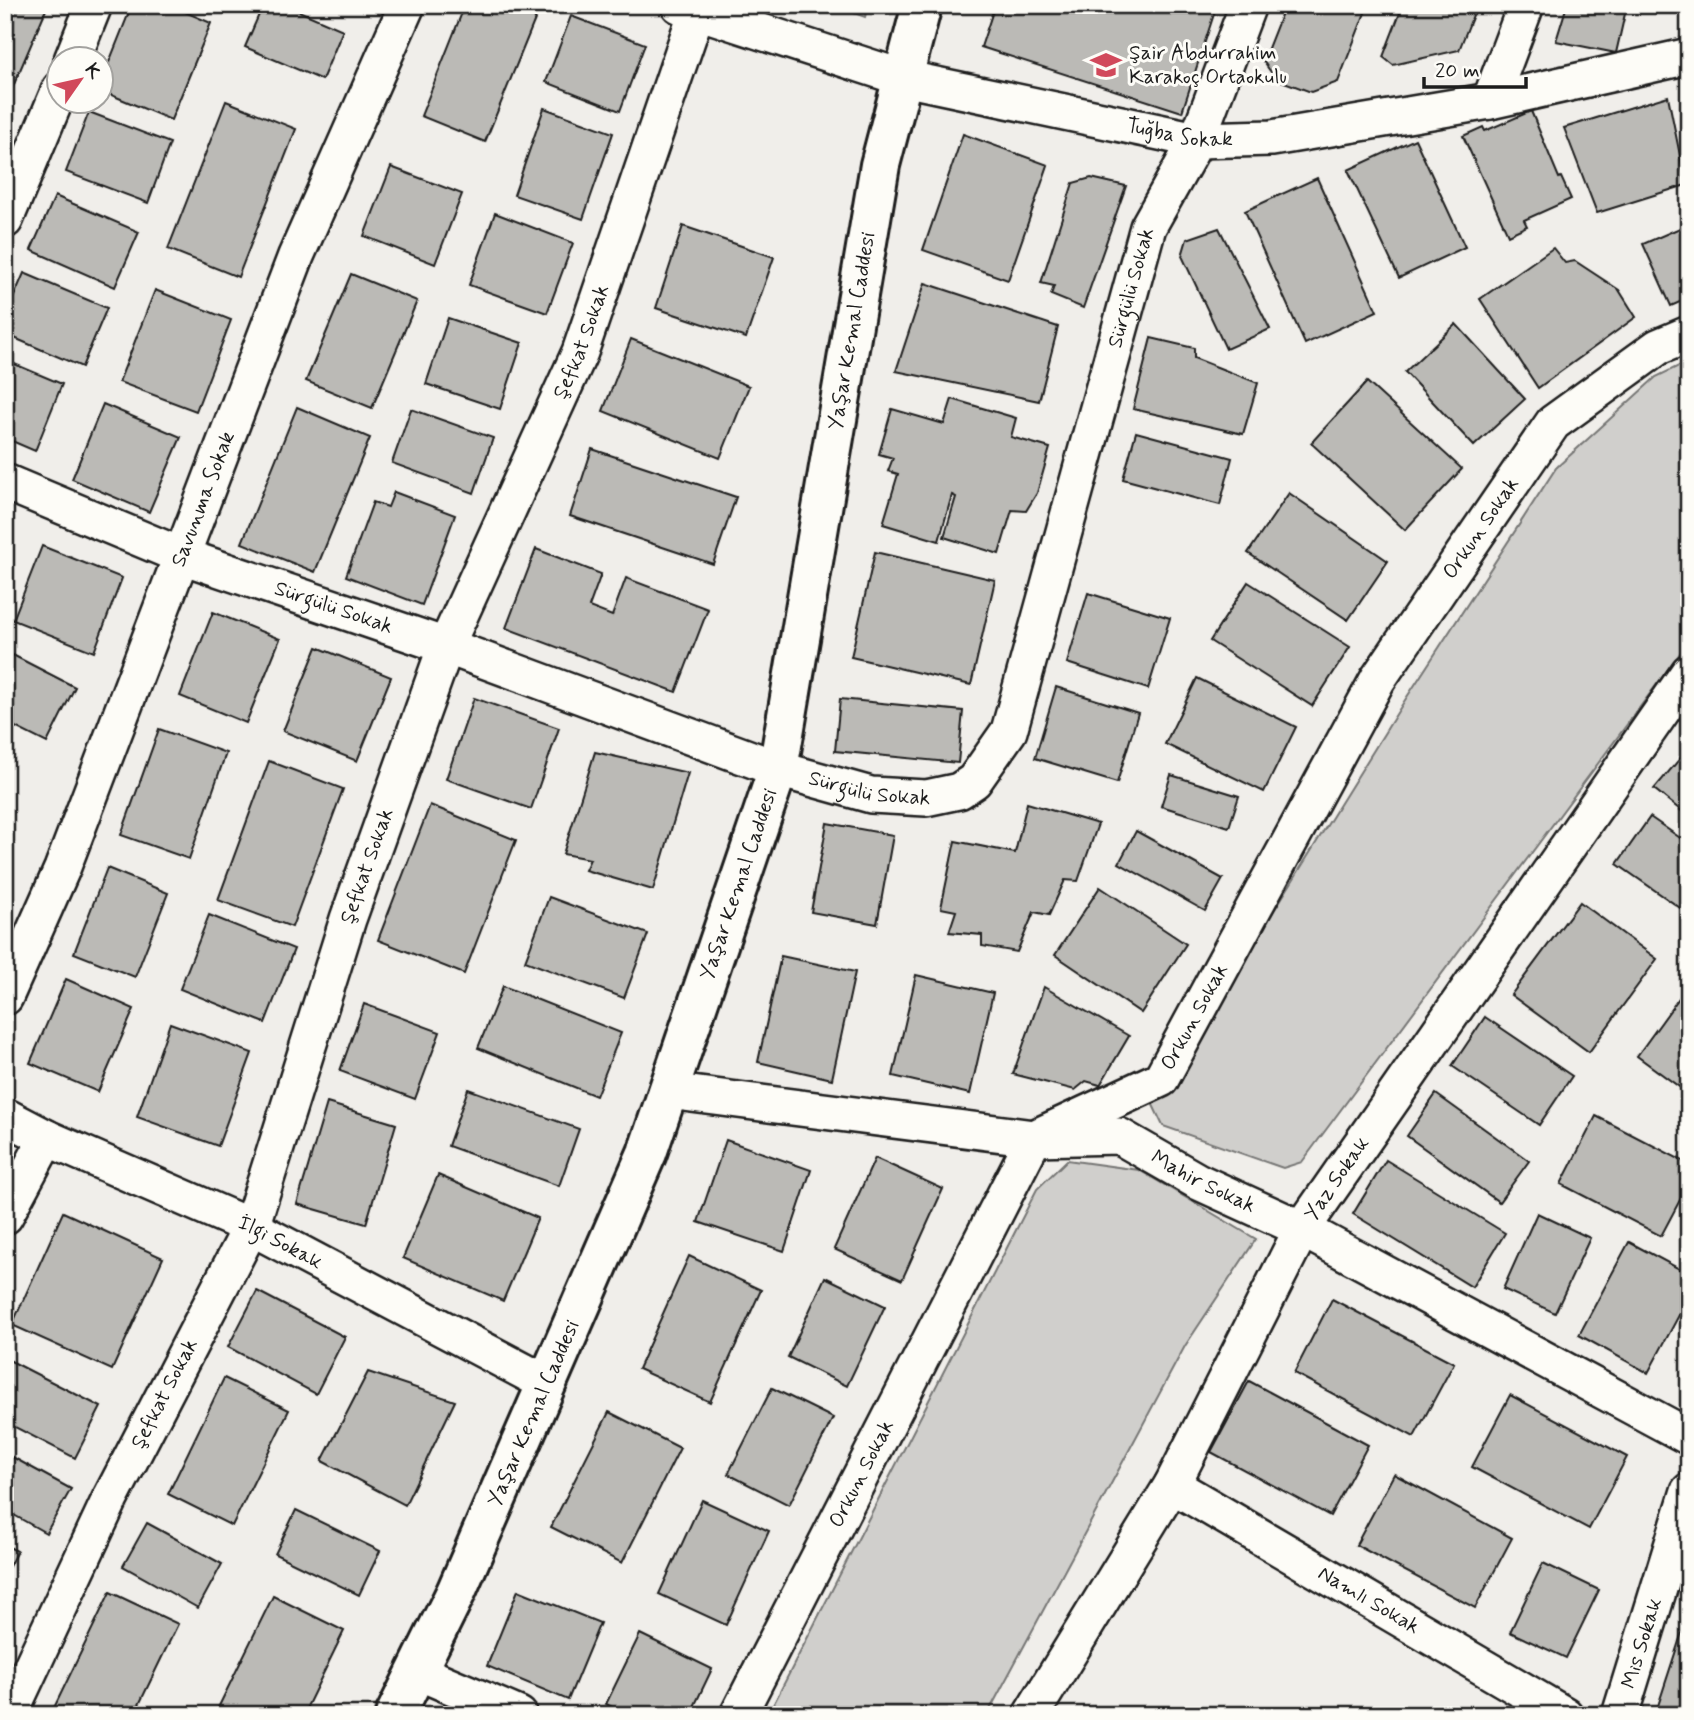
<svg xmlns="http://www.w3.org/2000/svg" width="1694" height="1720" viewBox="0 0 1694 1720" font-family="Mynerve,sans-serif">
<rect width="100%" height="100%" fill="#f0eeea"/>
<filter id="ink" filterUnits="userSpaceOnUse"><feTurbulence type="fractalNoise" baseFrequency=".0143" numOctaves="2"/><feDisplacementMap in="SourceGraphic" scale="14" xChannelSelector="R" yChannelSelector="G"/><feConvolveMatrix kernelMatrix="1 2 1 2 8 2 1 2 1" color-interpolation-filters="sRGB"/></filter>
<g filter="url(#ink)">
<!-- green -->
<g fill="#d0cfcc" stroke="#767674" stroke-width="2">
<path d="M832,5H868L865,17Z"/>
<path d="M1689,361V641L1302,1162L1283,1168L1163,1126L1153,1105L1405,700L1556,468L1656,377Z"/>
<path d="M1067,1160L1139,1170L1256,1239L1185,1346L987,1715H768L1037,1189Z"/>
</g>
<!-- building -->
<g fill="#bbbab6" stroke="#1c1c1c" stroke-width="2">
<path d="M5,5H48L12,89L5,86Z"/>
<path d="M132,5H169L211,23L171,120L102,91V80Z"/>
<path d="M263,5H285L343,30L322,80L245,47Z"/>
<path d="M465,5H522L538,12L485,142L421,116Z"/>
<path d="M995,5H1197L1215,11L1182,112L981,47Z"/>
<path d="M1285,5H1368L1338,82L1311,92L1276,79L1263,61Z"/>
<path d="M1403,5H1477L1459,50L1393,65L1383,57Z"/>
<path d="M1567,5H1627L1616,53L1556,41Z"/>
<path d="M571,16L645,44L620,111L546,82Z"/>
<path d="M1668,96L1686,185L1597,213L1564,128Z"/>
<path d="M226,101L296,129L238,277L168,249Z"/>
<path d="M544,108L613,133L583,219L514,195Z"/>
<path d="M1531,111L1559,178L1561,177L1571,199L1524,220L1527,226L1508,235L1463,136L1483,127L1485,131Z"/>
<path d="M89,112L170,143L148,203L66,172Z"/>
<path d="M963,134L1048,165L1008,280L923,250Z"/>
<path d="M1415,139L1465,247L1399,278L1348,170Z"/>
<path d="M391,167L462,194L435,264L364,236Z"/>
<path d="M1091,178L1126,186L1083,308L1051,295L1054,286L1041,283L1073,183Z"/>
<path d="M1317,178L1377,311L1305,344L1245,211Z"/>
<path d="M55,196L139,232L115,287L31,250Z"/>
<path d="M495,213L573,243L547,313L469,285Z"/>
<path d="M1689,224V298L1671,306L1643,244Z"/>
<path d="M683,226L774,257L746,338L656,308Z"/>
<path d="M1219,228L1270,329L1226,349L1182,256L1187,239Z"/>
<path d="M1553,248L1565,263L1575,261L1619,290L1636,317L1538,388L1480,299Z"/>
<path d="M24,273L107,308L82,367L5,334V317Z"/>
<path d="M351,274L417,301L372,408L306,381Z"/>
<path d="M925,283L1058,327L1039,401L896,371Z"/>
<path d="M155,290L231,320L196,411L119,382Z"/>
<path d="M448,318L522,343L500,409L426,384Z"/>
<path d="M1456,324L1525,399L1474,446L1405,372Z"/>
<path d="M1151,338L1194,348V358L1258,383L1243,434L1133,409Z"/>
<path d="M631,339L749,386L720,458L603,411Z"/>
<path d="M5,360L62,384L35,451L5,438Z"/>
<path d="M1367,382L1462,469L1405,530L1311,443Z"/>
<path d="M952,399L1016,418L1011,437L1050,448L1037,493L1026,511L1012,510L999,554L944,537L956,497L952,495L939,541L883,524L898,474L888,471L893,458L879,454L892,409L944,424Z"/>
<path d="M103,404L181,437L149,512L72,479Z"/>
<path d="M297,407L370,438L315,572L242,543Z"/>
<path d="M411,409L493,438L474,493L392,463Z"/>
<path d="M1136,432L1232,458L1220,505L1123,479Z"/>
<path d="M592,449L736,497L713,564L570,516Z"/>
<path d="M394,492L455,515L422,605L346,576L373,502L388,507Z"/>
<path d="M1289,493L1388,561L1348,620L1248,553Z"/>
<path d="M42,546L122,578L94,652L13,620Z"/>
<path d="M536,549L601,574L589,607L612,616L626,578L708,609L676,692L506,628Z"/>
<path d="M875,552L995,580L971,685L851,657Z"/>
<path d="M1248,582L1350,647L1312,706L1210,641Z"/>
<path d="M1088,593L1170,618L1148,689L1067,663Z"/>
<path d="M213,612L280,639L246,723L180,696Z"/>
<path d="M317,647L391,677L357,761L283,731Z"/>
<path d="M5,651L75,687L47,743L5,722Z"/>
<path d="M1197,678L1296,727L1264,792L1165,744Z"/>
<path d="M1056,687L1138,713L1117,783L1035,758Z"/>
<path d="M474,698L559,728L531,809L446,779Z"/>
<path d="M840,699L963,711L958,763L835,751Z"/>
<path d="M159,729L226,753L189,859L121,835Z"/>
<path d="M1689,748V817L1654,789Z"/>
<path d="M595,752L688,773L653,890L585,870L590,859L563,854Z"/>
<path d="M269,761L343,789L292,927L218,900Z"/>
<path d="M1171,775L1239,796L1229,827L1161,806Z"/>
<path d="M1027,803L1098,824L1078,881L1065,880L1049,915L1034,912L1017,952L982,946V935L949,932L956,911L941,908L955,841L1015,853Z"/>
<path d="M430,805L516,840L464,974L378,940Z"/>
<path d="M1650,817L1689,844V914L1617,864Z"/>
<path d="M827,823L893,835L877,924L811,912Z"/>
<path d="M1136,831L1223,879L1205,911L1119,863Z"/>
<path d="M5,839L11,842L5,856Z"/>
<path d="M107,868L168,893L135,977L74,953Z"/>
<path d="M1100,887L1186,944L1141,1013L1055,955Z"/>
<path d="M549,897L648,934L624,998L525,961Z"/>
<path d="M1580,902L1657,959L1589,1052L1511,995Z"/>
<path d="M209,915L294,949L265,1023L180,989Z"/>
<path d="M781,956L855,972L832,1079L758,1062Z"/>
<path d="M916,975L993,993L970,1094L893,1076Z"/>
<path d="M66,979L134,1009L98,1092L30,1063Z"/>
<path d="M1689,984V1094L1637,1056Z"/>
<path d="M503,986L621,1033L596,1096L478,1048Z"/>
<path d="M1044,987L1129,1036L1100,1085L1086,1081L1075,1090L1013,1074Z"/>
<path d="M364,1004L440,1032L415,1099L340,1071Z"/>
<path d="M1485,1017L1572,1076L1539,1125L1452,1066Z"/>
<path d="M170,1023L252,1053L218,1146L137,1117Z"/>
<path d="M468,1089L579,1129L559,1186L448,1146Z"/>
<path d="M1436,1094L1529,1161L1499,1202L1407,1136Z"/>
<path d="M327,1103L396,1124L366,1224L297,1204Z"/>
<path d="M1596,1116L1689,1164V1183L1661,1236L1561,1184Z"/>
<path d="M726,1140L811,1170L784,1251L698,1222Z"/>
<path d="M875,1158L943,1189L902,1280L834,1249Z"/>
<path d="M1386,1160L1505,1233L1472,1287L1353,1214Z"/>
<path d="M438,1175L538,1218L503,1301L403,1258Z"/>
<path d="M63,1212L163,1258L112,1370L12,1325Z"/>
<path d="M1537,1213L1590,1238L1555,1313L1503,1289Z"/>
<path d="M1629,1242L1689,1274V1287L1681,1302L1685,1304L1648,1373L1579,1335Z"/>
<path d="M689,1256L761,1290L710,1402L638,1369Z"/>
<path d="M825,1277L885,1306L847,1386L788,1357Z"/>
<path d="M257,1291L345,1337L316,1394L228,1347Z"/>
<path d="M1332,1299L1454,1363L1414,1437L1294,1373Z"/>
<path d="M5,1358L101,1407L75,1458L5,1422Z"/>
<path d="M368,1372L455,1401L405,1505L322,1461Z"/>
<path d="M224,1378L289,1410L232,1526L168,1494Z"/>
<path d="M1249,1381L1368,1445L1330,1516L1211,1452Z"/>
<path d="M772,1388L833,1418L789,1505L728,1474Z"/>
<path d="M1510,1395L1627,1457L1589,1529L1472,1467Z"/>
<path d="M609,1412L680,1448L622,1563L551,1527Z"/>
<path d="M5,1453L71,1489L46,1533L5,1510Z"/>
<path d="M1394,1474L1512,1538L1475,1608L1356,1545Z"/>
<path d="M702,1500L769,1531L726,1625L659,1594Z"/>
<path d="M296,1510L380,1551L359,1595L275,1554Z"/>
<path d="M147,1523L222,1564L198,1608L123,1566Z"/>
<path d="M5,1545L17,1551L5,1574Z"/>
<path d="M1543,1563L1599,1590L1566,1658L1510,1632Z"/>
<path d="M518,1590L600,1623L568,1700L487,1666Z"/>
<path d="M110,1592L178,1624L134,1715H53L51,1714Z"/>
<path d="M273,1596L344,1631L303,1715H232L218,1708Z"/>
<path d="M1683,1629L1689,1631V1715H1655Z"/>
<path d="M640,1634L712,1669L690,1715H629L606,1704Z"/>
</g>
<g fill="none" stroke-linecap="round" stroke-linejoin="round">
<!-- street casing -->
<g stroke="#1c1c1c" stroke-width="40">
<g id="street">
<path id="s1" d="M679,5L903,78L1197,140L1272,138L1490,101L1689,56"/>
<path d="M72,60L94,5"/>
<path d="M1490,101L1526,5"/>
<path d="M5,220L60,89"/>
<path id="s2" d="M5,482L182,556L446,646L778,769L871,795L926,798L959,791L974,781L1009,731L1148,227L1197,140L1248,5"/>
<path id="s3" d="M5,997L62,869L296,256L407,5"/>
<path id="s4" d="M668,1091L1034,1138L1119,1136L1199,1182L1302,1229L1689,1437"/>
<path id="s5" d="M5,1116L47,1138L251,1227L546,1383"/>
<path d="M5,1216L47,1138"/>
<path id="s6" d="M1172,1485L1565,1715"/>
<path d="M416,1671L519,1715"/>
<path id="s7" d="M9,1715L110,1499L251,1227L348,919L446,646L580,352L699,5"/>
<path id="s8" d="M738,1715L1034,1138L1161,1079L1378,679L1553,423L1658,347L1689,334"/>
<path id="s9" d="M1031,1715L1172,1485L1302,1229L1689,672"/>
<path id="s10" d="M1620,1715L1689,1491"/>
</g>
</g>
<!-- secondary casing -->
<g stroke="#1c1c1c" stroke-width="44">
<g id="secondary">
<path id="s11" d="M395,1715L456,1592L647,1153L778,769L880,165L922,5"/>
</g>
</g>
<!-- street -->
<use href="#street" stroke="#fdfcf7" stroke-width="35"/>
<!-- secondary -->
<use href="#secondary" stroke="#fdfcf7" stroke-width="38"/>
</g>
</g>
<!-- icons -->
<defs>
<g id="school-bare" transform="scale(2.415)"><path d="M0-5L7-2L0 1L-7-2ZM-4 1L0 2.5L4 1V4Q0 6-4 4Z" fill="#d1495b" stroke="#fdfcf7" stroke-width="2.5" paint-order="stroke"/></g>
</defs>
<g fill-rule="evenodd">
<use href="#school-bare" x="1106" y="65"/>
</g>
<g text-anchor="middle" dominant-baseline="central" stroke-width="6" stroke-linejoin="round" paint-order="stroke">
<!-- poi labels -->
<g font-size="21" fill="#1c1c1c" stroke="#fdfcf7" text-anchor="start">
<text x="1129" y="53">Şair Abdurrahim<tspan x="1129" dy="24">Karakoç Ortaokulu</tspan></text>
</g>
<!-- street labels -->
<g font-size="21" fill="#1c1c1c" stroke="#fdfcf7">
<text stroke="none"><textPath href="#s1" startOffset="518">Tuğba Sokak</textPath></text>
<text stroke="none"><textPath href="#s2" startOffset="1549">Sürgülü Sokak</textPath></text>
<text stroke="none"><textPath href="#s11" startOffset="1466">Yaşar Kemal Caddesi</textPath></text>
<text stroke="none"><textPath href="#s7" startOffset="1491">Şefkat Sokak</textPath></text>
<text stroke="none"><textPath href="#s3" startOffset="536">Savunma Sokak</textPath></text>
<text stroke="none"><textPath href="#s8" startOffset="1426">Orkun Sokak</textPath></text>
<text stroke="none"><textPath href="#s2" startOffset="352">Sürgülü Sokak</textPath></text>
<text stroke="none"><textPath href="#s2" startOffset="919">Sürgülü Sokak</textPath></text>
<text stroke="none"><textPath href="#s7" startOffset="924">Şefkat Sokak</textPath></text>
<text stroke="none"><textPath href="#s11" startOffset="900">Yaşar Kemal Caddesi</textPath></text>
<text stroke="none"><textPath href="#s8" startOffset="859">Orkun Sokak</textPath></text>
<text stroke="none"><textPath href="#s9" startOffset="618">Yaz Sokak</textPath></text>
<text stroke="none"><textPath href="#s4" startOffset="550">Mahir Sokak</textPath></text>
<text stroke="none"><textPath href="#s5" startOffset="303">İlgi Sokak</textPath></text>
<text stroke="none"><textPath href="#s7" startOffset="357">Şefkat Sokak</textPath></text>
<text stroke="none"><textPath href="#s11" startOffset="332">Yaşar Kemal Caddesi</textPath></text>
<text stroke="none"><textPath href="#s8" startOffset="271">Orkun Sokak</textPath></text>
<text stroke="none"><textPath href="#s6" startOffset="228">Namlı Sokak</textPath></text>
<text stroke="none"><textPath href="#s10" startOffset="75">Mis Sokak</textPath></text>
</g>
</g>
<!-- margin -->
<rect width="1694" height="1720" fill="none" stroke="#fdfcf7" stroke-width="28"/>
<rect x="14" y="14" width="1666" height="1692" fill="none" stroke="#1c1c1c" stroke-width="2.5" filter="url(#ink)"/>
<!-- north arrow -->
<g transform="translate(80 80) rotate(56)"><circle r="33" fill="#fdfcf7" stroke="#a3a29f" stroke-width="2"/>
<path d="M0-5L12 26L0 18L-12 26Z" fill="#d1495b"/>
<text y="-10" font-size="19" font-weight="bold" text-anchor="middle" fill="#1c1c1c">K</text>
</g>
<!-- scale -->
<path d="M1424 77v10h102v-10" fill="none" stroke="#1c1c1c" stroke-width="3.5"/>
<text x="1435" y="77" font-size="21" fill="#1c1c1c" stroke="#fdfcf7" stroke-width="5" paint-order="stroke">20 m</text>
</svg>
